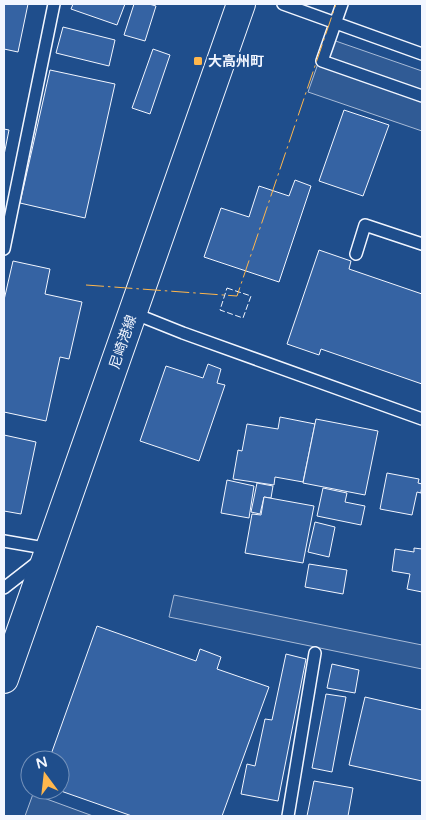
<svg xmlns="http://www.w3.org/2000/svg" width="426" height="820" viewBox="0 0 426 820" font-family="'Varela Round','Noto Sans JP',sans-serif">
<rect width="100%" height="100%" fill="#1f4e8c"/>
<!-- parking -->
<g fill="#305b95" stroke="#a8bbd7">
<path d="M327,38L422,71V131L308,92Z"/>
<path d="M174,595L422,645V669L169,617Z"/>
<path d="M33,794L93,816H25Z"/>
</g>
<!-- building -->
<g fill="#3563a3" stroke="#f2f6ff">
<path d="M4,4H28L18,52L4,49Z"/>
<path d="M73,4H125L117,25L71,9Z"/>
<path d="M134,4H149L156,6L145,41L124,35Z"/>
<path d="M63,27L115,40L109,66L56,53Z"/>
<path d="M153,49L170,55L150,114L132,108Z"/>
<path d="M50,70L115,84L85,218L20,203Z"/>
<path d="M344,110L389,125L363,196L319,181Z"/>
<path d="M4,129L9,130L4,155Z"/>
<path d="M295,180L311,186L279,282L204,257L221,208L249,217L259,186L289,196Z"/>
<path d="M319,250L351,261L349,269L422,294V384L321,349L319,355L287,344Z"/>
<path d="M13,261L50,269L45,294L82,302L69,359L60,357L46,421L4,412V300Z"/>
<path d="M208,364L221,369L217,383L225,385L199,461L140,441L166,366L203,378Z"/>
<path d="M280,417L315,424L303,482L275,477L274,485L233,479L238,450L242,451L247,424L278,429Z"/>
<path d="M316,419L378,431L365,495L303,483Z"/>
<path d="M4,435L36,442L21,514L4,511Z"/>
<path d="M387,473L419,479L418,483L422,484L421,493L417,492L412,515L380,509Z"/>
<path d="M227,480L254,486L249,518L221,513Z"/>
<path d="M257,483L273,486L271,498L264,497L260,514L251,512Z"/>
<path d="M323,488L347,493L345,502L365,506L361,525L317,516Z"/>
<path d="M264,497L314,506L303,563L245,553L252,514L261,515Z"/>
<path d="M315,522L335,527L329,557L308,552Z"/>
<path d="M414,548L422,549V592L407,589L410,574L392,571L395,549L414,552Z"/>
<path d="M309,564L347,570L343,594L305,587Z"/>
<path d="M97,626L196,661L200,649L221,657L217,669L269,687L222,816H132L58,790H60V760H49Z"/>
<path d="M286,654L306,659L278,801L241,794L247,764L255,766L265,719L272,720Z"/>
<path d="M332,664L359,670L355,693L327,688Z"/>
<path d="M326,694L346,697L332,772L312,768Z"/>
<path d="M365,697L422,710V781L349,765Z"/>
<path d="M314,781L353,788L348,816H307Z"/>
</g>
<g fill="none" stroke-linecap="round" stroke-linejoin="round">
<!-- service casing -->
<g stroke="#f2f6ff" stroke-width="14">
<g id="service">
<path d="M283,4L422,54"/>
<path d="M342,4L322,61L422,96"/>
<path d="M4,249L54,4"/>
<path d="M356,254L365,225L422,244"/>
<path d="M133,313L183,333L422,419"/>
<path d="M4,541L50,549"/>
<path d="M4,588L40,560"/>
<path d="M288,816L315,653"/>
</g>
</g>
<!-- primary casing -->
<g stroke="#f2f6ff" stroke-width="30">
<path id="primary" d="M4,679L241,4"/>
</g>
<!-- service -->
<use href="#service" stroke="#1f4e8c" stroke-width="11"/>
<!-- primary -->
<use href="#primary" stroke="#1f4e8c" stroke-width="28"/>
<!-- fence -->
<path stroke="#f2f6ff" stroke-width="1" stroke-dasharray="6 2.5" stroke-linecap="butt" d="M227,288L251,296L243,318L220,310Z"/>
<!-- power -->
<path stroke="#ffb74d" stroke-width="1" stroke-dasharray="18 4 2.5 4" stroke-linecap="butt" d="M86,285L237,296L336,4"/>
</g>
<!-- markers -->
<rect fill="#ffb74d" stroke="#1f4e8c" stroke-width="2" x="193" y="56" width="10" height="10" rx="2.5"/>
<g text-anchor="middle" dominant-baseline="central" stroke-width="4" stroke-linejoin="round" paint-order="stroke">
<!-- poi labels -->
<g font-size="14" font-weight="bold" fill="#f2f6ff" stroke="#1f4e8c" text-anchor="start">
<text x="208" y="61">大高州町</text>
</g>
<!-- street labels -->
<g font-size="14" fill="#f2f6ff" stroke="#1f4e8c">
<text transform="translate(123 342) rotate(-71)">尼崎港線</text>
</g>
</g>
<!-- border -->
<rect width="426" height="820" fill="none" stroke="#f2f6ff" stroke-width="10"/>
<!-- north arrow -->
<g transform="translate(45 775) rotate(345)"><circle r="24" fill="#1f4e8c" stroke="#7391ba"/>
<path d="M0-4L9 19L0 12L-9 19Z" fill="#ffb74d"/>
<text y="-8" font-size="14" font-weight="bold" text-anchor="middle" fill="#f2f6ff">N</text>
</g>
</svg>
